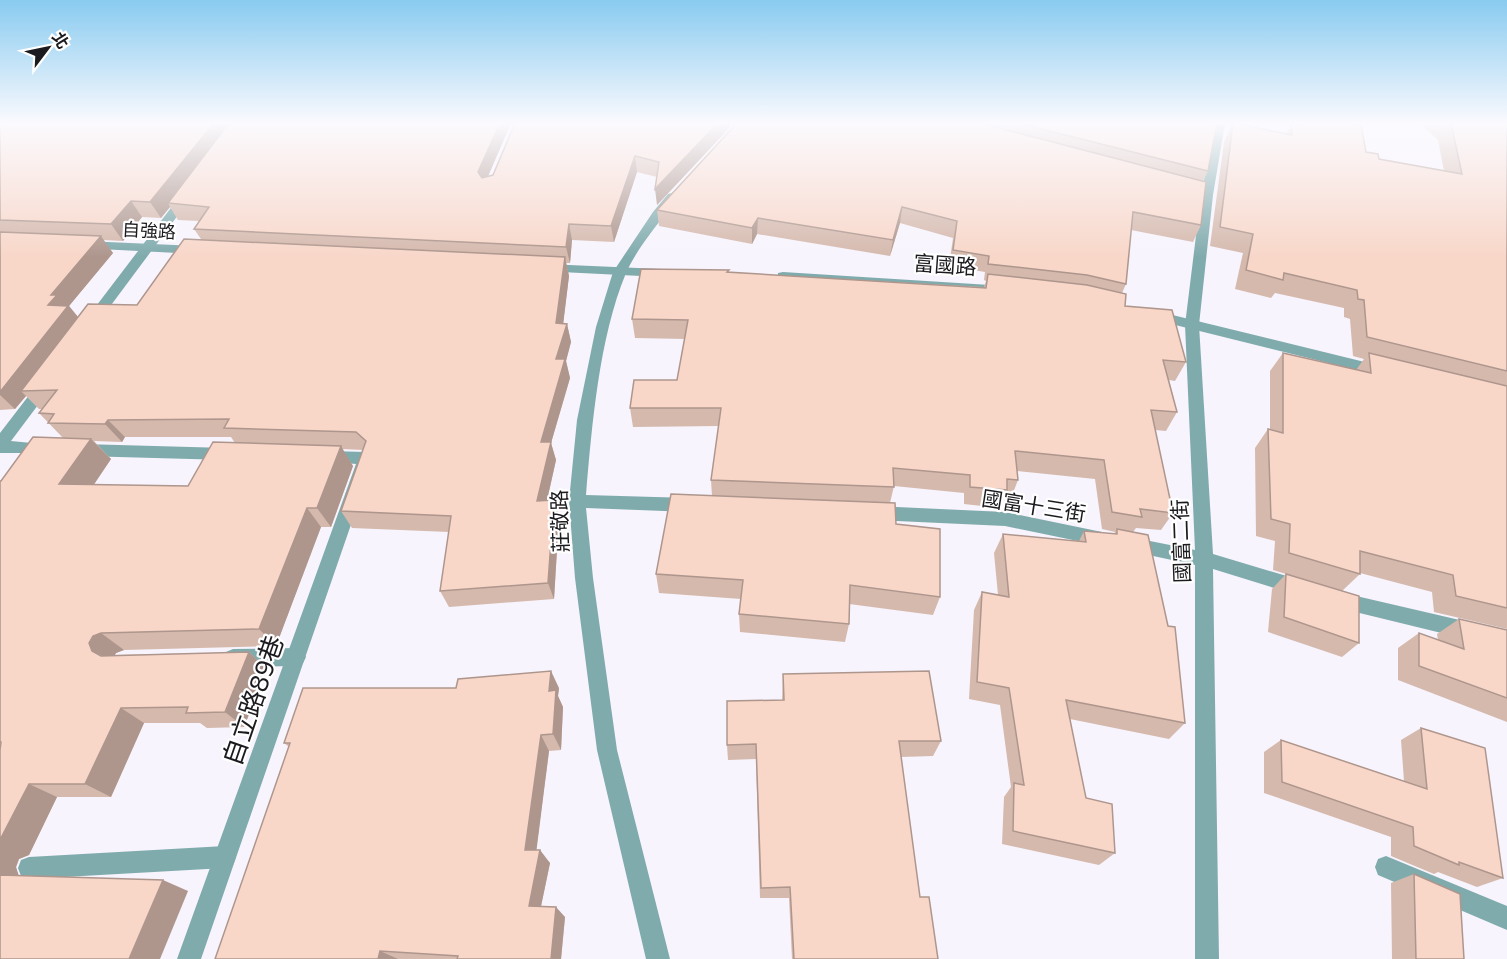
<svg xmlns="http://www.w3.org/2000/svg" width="1507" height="959" viewBox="0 0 1507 959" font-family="Commissioner,'Noto Sans TC',sans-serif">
<rect width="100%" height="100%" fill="#f7f4fd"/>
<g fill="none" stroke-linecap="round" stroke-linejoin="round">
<!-- service -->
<g fill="#80abad" fill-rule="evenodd">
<path d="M296,648L303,651L306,657L303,663L296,666L233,667L226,664L223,658L226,652L233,649Z"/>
<path d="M225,846L233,849L236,857L233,865L225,868L29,879L21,876L18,868L21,860L29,857Z"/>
<path d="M1386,856L1507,906V930L1378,875L1375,867L1378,859Z"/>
</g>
<!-- minor -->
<g fill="#80abad" fill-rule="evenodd">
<path d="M1215,123H1225L1213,195L1199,325L1213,554L1300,580L1306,582L1309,588L1306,594L1300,596L1213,569L1219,959H1195V565L1130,551L1124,549L1121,544L1124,539L1130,537L1195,550L1185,325L1201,195Z"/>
<path d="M187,191L193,195L97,324H87V318L183,192Z"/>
<path d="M672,193L678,197C661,221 638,246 626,273C599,338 592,425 586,495L690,498L696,500L698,505L696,510L690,512L586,508L593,578L617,750L670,959H646L597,750L575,578L569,501L577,420L596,327L613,272L653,212L668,194Z"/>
<path d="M45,380L53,385L11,441L53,445L55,449L53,453H0V433L40,381Z"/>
<path d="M82,444L227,448L235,454L227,460L82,456L74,450Z"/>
<path d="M327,451L366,452L374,458L201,959H177L356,464L321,461L319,457Z"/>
<path d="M875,506L1005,512L1102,532L1108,534L1111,539L1108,544L1102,546L1005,526L875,520L869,518L866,513L869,508Z"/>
<path d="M1339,592L1507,631V649L1339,608L1333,606L1330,600L1333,594Z"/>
</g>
<!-- tertiary -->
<g fill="#80abad" fill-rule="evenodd">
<path d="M85,241L197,246L203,250L197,254L80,248V242Z"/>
<path d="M546,264L661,269L668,273L661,277L541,271L539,268Z"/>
<path d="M783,272L1006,286L1013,290L1006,294L778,279V273Z"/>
<path d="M1152,310L1381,366L1388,371L1381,376L1147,318V312Z"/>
</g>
</g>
<!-- wall -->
<g fill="#d5b9ad" fill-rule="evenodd">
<path d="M0,123H511L488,176L734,123L657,205V177L637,172L614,242L572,240L570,263H566L569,276L563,324H567L571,342L566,361L570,378L551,443L556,460L547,501L554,500L559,517L554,599L449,607L440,591L449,532L352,528L341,511L363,450L342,449L353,466L331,527H321L276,646L124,650L116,653L115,655L249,652L267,669L244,727L207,728L200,723H144L111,797H57L29,855L19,859L16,867L18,876L188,891L0,959V481H1L63,438L39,413L42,409H39L26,396L15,409L0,410ZM170,207L178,220L199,221L194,229L201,239L137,305L78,317L69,306L113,253L103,240L123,241L142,217L161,218ZM125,437H231L235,443L188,486L93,485L111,459L94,441L122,442Z"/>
<path d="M737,123H1217L1208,171L1203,181L1201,225L1193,242L1131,230L1126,284L1122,293L1125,306L1186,362L1175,381L1169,380L1177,412L1166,431L1155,430L1173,513L1161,530L1136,528L1133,532L1185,723L1169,739L1070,719L1086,798L1115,853L1099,865L1002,844L1004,797L1011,787L1000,705L969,699L974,610L982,592L998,595L994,553L1003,534L1079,541L1084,531L1114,534L1115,532L1102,529L1095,479L1017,471L1018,480L1011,498L1004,497L1000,508L964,504V493L894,486L890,503L896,524L940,597L933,615L849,604V624L845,642L740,632L739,614L741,599L659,593L656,574L712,496L711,480L719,426L633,427L630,408L677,380L685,339L635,338L632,319L729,273L984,287L986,281L984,280L985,272L949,266L953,238L900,223L890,256L757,234L752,244L659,226L657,210Z"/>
<path d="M1233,123L1286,134L1291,124L1297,125L1298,123H1346L1366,152L1379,159L1444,171L1438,140L1419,123H1507V629L1434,612L1432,592L1360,573V574L1342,591L1273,570L1275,541L1256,536L1255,448L1268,429L1270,430V371L1283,353L1356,370L1364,359L1353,356L1350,319L1344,317V308L1275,293L1271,298L1235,289L1243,253L1210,246L1224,142Z"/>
<path d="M1286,574L1359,643L1342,657L1268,632L1272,589Z"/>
<path d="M1459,619L1507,630V722L1398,680V648L1419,633L1438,640L1437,634Z"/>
<path d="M783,674L941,741L933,756L901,757L920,897L938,959H792L789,898H760L756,759L728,760L727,745L782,700Z"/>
<path d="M559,688L558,696L563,707L561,750L549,751L536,850L550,863L541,906L565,917L561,959H215L289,747L284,743Z"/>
<path d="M1421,728L1503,878L1477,887L1438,872L1434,874L1391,856V837L1264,793V752L1281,740L1404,781L1401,740Z"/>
<path d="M1414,874L1464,959H1392L1391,883Z"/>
</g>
<!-- shaded-wall -->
<g fill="#ae968d">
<path d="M214,123H235L168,203L170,207L161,218L150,202Z"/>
<path d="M500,123H511L483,188L478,172Z"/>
<path d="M718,123H734L657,205L655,189Z"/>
<path d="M635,156L637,172L614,242L611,226Z"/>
<path d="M131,201L142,217L123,241L111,224Z"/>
<path d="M902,207L900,223L890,256L893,240Z"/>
<path d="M758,218L757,234L752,244V228Z"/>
<path d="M569,224L572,240L570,263L566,247Z"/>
<path d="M101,236L113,253L69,306L82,322L21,391L26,396L15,409L0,395V392L48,305L51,295Z"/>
<path d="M565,257L569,276L561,342L556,323Z"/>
<path d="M567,324L571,342L566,361L570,378L551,443L556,460L543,518L537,501L541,442L556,359Z"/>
<path d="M108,420L125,437L122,442L105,424Z"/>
<path d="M91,439L111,459L81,504L59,484Z"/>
<path d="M341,446L353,466L331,527L317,508Z"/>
<path d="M554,500L559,517L554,599L548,583Z"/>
<path d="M307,508L321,527L276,646L259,629Z"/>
<path d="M101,633L124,650L116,653L112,660L92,651L89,643L93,636Z"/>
<path d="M249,652L267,669L244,727L225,712Z"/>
<path d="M551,671L559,688L558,696L563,707L561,750L553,734L549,691Z"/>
<path d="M121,708L144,723L111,797L85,784Z"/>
<path d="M541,735L549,751L535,862L525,850Z"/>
<path d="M29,784L57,797L29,855L19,859L16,867L19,876L0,880V840Z"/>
<path d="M540,850L550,863L539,916L529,906Z"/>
<path d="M163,880L188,891L160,959H129Z"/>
<path d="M556,907L565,917L561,959H551Z"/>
<path d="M380,951L398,959H378Z"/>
</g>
<!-- building -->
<g fill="#f8d7c9" stroke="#ae968d" stroke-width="1.5">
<path d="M0,123H214L150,202L131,201L111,224L0,220Z"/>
<path d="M229,123H500L478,172L482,178L493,175L515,123H718L655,189L659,162L635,156L611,226L569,224L566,247L194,229L209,207L168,203Z"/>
<path d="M737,123H980L1206,182L1201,225L1133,212L1126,284L1087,275L988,264L989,256L953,250L957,221L902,207L893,240L758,218L752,228L657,210Z"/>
<path d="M1018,123H1217L1208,171Z"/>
<path d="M1233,123L1292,135L1291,124L1303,126L1302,123H1346L1361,125L1366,152L1378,154L1379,159L1462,174L1451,123H1507V371L1367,337L1364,300L1358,299L1357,290L1284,273L1283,280L1246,270L1253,234L1220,227Z"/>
<path d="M0,232L101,236L51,295H57L48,305L68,306L0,392Z"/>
<path d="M184,239L565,257L556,323L567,324L556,359H565L541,442H551L537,501L554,500L548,583L440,591L451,516L341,511L366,441L356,432L224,428L229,419L108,420L105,424L48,423L54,414L39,413L57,390L21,391L88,304L137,305Z"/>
<path d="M641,269L729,270L727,272L986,288L988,274L1087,285L1126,294L1125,306L1172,310L1186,362L1163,360L1177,412L1151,410L1173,513L1140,509L1142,517L1112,512L1104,460L1015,451L1018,480L1007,479V490L970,487V475L893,468L894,487L711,480L721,408H630L634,380H677L688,320L632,319Z"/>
<path d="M1283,353L1371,373L1369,353L1507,386V608L1456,596L1453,575L1360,551V574L1289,553L1290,524L1271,519L1268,429L1283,433Z"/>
<path d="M33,437L91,439L59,484L188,486L213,442L341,446L317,508H307L259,629L101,633L93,636L89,643L92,651L101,656L249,652L225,712L186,713L188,707L121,708L85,784H29L0,840V750L1,742L0,741V481H1Z"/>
<path d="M671,494L895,503L896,524L940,529V597L850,585L849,624L739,614L743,580L656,574Z"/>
<path d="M1117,529L1148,535L1168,626L1175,627L1185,723L1066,700L1086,798L1112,804L1115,853L1013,831L1014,783L1024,785L1009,688L977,682L982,592L1009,597L1003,534L1086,542L1084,531L1117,534Z"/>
<path d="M1286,574L1359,596V643L1284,617Z"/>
<path d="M1459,619L1507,630V698L1419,666V633L1464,649Z"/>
<path d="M551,671L549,691L556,690L553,734L541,735L525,850H540L529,906L556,907L551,959H457L458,956L380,951L378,959H215L290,743H284L303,688H456L458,679Z"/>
<path d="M929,671L941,741H899L920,897H929L938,959H794L790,887L761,888L756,744L727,745V701L784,700L783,674Z"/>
<path d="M1421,728L1485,748L1503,878L1459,862V865L1414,846L1413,827L1282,782L1281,740L1427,789Z"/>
<path d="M1414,874L1460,894L1464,959H1416Z"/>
<path d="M0,875L163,880L129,959H0Z"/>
</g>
<!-- sky -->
<linearGradient id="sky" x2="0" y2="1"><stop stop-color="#89cbf0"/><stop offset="0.48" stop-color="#fbfafe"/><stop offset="1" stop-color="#fbfafe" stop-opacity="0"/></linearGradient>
<rect width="1507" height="257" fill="url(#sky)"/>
<g text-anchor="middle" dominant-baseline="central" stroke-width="4.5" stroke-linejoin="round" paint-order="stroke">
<!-- far-street labels -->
<g font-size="18" fill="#1b1a1e" stroke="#fff">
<text transform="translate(149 230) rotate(3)">自強路</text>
</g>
<!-- street labels -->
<g font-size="21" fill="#1b1a1e" stroke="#fff">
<text transform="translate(945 264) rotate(4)">富國路</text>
<text transform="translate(1034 505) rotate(9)">國富十三街</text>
<text transform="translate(559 521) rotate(-92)">莊敬路</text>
<text transform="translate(1180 541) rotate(-92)">國富二街</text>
</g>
<!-- near-street labels -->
<g font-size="26" fill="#1b1a1e" stroke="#fff">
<text transform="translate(252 700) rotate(-71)">自立路89巷</text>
</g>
</g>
<!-- north arrow -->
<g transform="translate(48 48) rotate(58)" stroke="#ffffff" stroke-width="4.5" paint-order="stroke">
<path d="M0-4.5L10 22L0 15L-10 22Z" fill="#1b1a1e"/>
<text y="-9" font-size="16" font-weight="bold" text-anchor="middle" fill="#1b1a1e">北</text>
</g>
</svg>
